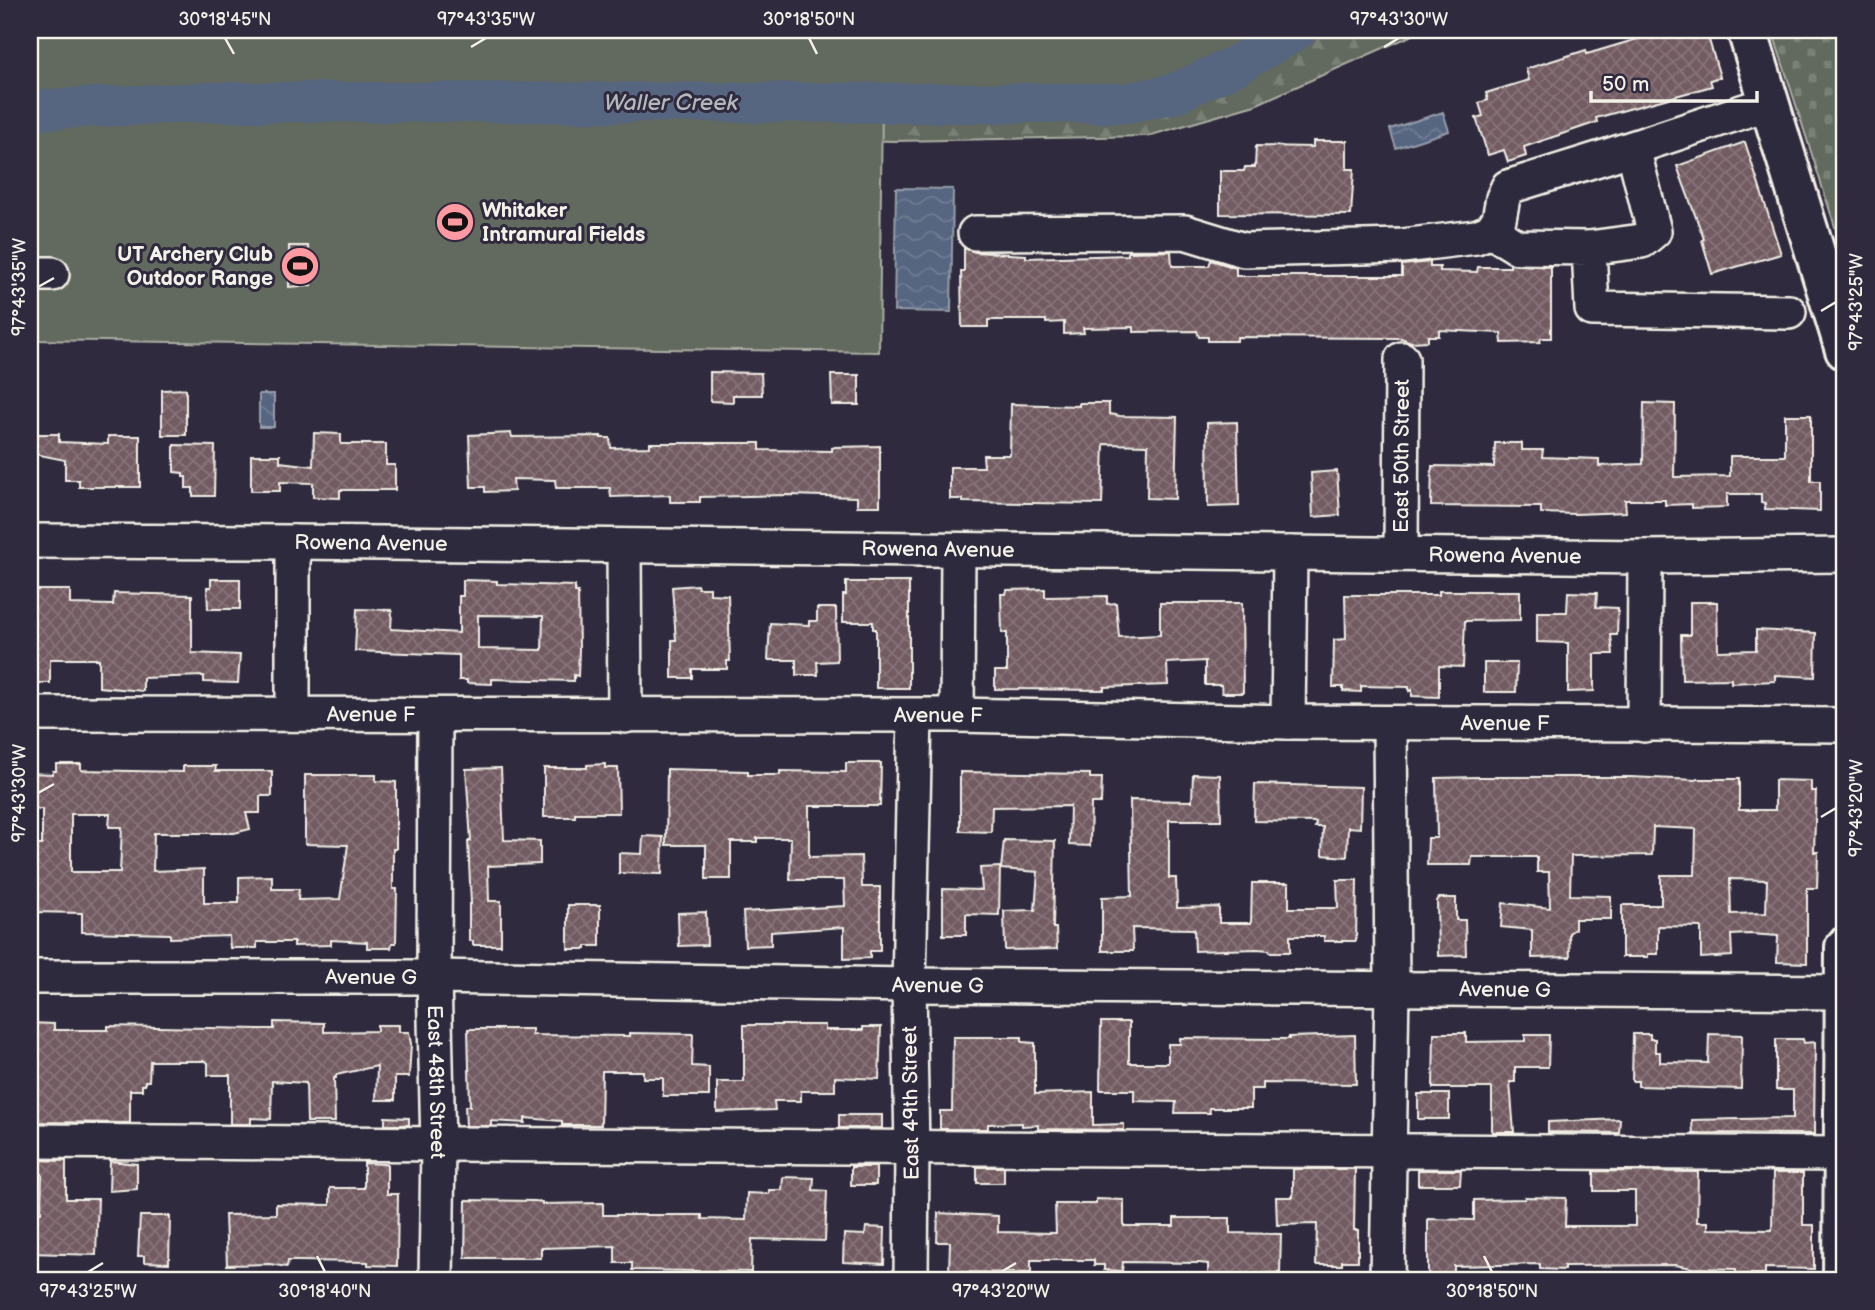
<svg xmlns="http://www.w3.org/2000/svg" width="1875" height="1310" viewBox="0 0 1875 1310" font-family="'Balsamiq Sans',sans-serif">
<defs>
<pattern id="forest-firs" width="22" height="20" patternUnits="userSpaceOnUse" patternTransform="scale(1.75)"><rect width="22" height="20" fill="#626a5e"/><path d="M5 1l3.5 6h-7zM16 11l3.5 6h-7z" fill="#798075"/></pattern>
<pattern id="cemetery-stones" width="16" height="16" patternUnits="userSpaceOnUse" patternTransform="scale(1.75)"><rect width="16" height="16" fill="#626a5e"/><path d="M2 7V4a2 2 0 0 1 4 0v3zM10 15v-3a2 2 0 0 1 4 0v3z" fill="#798075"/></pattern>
<pattern id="water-waves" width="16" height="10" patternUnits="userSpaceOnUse" patternTransform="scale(1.75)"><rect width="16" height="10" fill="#566580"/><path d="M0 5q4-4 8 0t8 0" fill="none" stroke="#6f7c92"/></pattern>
<pattern id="building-cross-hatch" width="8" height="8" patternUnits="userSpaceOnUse" patternTransform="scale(1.75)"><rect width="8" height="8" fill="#725b62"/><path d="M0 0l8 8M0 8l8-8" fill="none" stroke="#877378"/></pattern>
</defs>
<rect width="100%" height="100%" fill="#2f2a3d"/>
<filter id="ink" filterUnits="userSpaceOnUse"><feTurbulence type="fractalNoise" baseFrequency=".0143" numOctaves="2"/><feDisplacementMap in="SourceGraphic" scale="14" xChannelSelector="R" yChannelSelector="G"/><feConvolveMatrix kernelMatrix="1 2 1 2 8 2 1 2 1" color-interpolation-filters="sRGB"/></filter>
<g filter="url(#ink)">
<!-- forest -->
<path fill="url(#forest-firs)" stroke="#abaea3" stroke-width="2" d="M1232,30H1424L1255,105L1148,136L895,141L482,133Z"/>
<!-- cemetery -->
<path fill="url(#cemetery-stones)" stroke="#abaea3" stroke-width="2" d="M1772,30H1845V258Z"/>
<!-- park -->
<path fill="#626a5e" stroke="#abaea3" stroke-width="2" d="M30,30H1297L1236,65L1173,94L1125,103H882L879,352L30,340Z"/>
<!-- water -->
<g fill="url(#water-waves)" stroke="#959daa" stroke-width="2">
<path d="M1443,112L1449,131L1396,148L1390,129Z"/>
<path d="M896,188L953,189L951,312L894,311Z"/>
<rect x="259" y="394" width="15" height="33"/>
</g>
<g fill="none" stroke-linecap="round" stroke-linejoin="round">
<!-- river -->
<path stroke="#566580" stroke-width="40" d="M30,110L208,102L1125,103L1173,94L1236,65L1297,30"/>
</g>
<!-- building -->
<g fill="url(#building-cross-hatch)" stroke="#f4f1e8" stroke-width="2" fill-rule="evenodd">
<path d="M1655,30H1706L1720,77L1710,80L1712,86L1596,118L1597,122L1524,147L1526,156L1508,162L1504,150L1488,155L1476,118L1483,116L1479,103L1488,100L1486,93L1529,80L1526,69L1586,50L1587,54L1644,37L1643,33Z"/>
<path d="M1313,141H1347V169H1354L1351,215L1220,214V171H1244L1245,167H1255L1256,146L1313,147Z"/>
<path d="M1745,142L1781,254L1712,274L1702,240L1704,239L1677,166Z"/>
<path d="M289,246H308L311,285L289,287Z"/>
<path d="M964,248L975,252L1026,255V258L1128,255V252L1171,251L1172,266H1209L1211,260L1236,268V276H1402V265L1430,262V267H1440V271L1477,272L1478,267H1510V264L1551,267V338H1541L1540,342L1502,343L1501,333L1439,330V336H1428V341L1411,342L1401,338L1237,337V341H1208V337H1199L1197,331L1134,332V327L1083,328L1084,333L1064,334V322L1046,323V320H988V327H962L961,272H964Z"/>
<path d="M710,372L761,373L762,395H733V402L710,401Z"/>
<path d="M831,375H859V405H832Z"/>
<path d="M186,389V435H162V390Z"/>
<path d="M1079,403H1109V414L1120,416L1177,417L1175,499L1147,498L1148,445L1104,444L1102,504L963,502V499H950V467H984L983,455H1010L1011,404L1079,406Z"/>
<path d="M1644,403L1675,404L1674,477L1730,476V456H1785V415H1811V481H1820V511L1765,509V503L1761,502V494H1727V507L1692,508V504L1665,505V500H1625L1626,512L1576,514L1541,513V507L1431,506L1432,466L1494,467L1495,443H1522V450H1543L1542,457L1599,459V466L1643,464Z"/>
<path d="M1237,422L1239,506L1208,507L1207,423Z"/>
<path d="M314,433L341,434V444H386V465H395V490H340V498L313,497V483L280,482V491H251V455H280V462L313,466Z"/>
<path d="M511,433L512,437L601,436V438H610L611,448L650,447V443H760V450L832,451V448L835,447L880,446V506H857V497L789,495L700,497V502H670V495L611,497L610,488H556L555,480L513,479L514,491L485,492V487H471L469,435Z"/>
<path d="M30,434H59V442L108,444V436H140V487H79V480H65V460L30,453Z"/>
<path d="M174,445L215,446L214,496H193V488H186V477H183V473L174,472Z"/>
<path d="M1337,471L1340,515L1313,517L1311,473Z"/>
<path d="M211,579H240V609H208L207,587H211Z"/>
<path d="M463,580L497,581V584L575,586V592H578L579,649L578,676L574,675V681L492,679V684L467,683V680H459V655L355,651L357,609L392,610L391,629L459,633V596H463ZM478,615L543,616L542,650L478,649Z"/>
<path d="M846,582H909V688H876V629H873V622H843V595H846Z"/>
<path d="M697,585L698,588H710V594L728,595L730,661H727V669H692V678H672V640H676L672,587Z"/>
<path d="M1045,589V597L1107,596V604L1116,603L1119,637L1160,635V603H1242L1243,693H1222L1221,685H1205V661L1167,663L1168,685L1104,687V690L995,689V671H1007V633H1002L1001,594H1006L1007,590Z"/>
<path d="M30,590H70V604L113,605L114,593L192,595V653L240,655L238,683L204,682V676L143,678V691L99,687V659H50V683H30Z"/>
<path d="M1439,591H1520V620L1465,621L1463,667L1439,666V697L1412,696V690L1409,691V687L1361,686V692L1343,691V687H1333L1334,640L1346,639L1345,595H1439Z"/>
<path d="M1568,592L1597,593L1596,607L1618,608L1617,635H1611L1613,654H1594V691L1568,692V643L1537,642V612H1567Z"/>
<path d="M1690,602H1717L1718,651L1756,650V630L1816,633L1815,677L1775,675V681L1731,683V679L1682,680L1681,635H1690Z"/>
<path d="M817,608H836L837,661L817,662L818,675H796V660H768L770,623L809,625V621H817Z"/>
<path d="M1484,663H1517L1516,692H1484Z"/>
<path d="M846,763H881L880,806H809V857L861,856L862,887H880V951H870V958L844,959V927L771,932V945L745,946L743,912L845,906L844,880H790L791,838H757V842H731V879H706V845H666L667,769L748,771V775H780V771L846,772Z"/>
<path d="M56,764H81V770L183,772V766H216L215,771H272V796H260V813H246L250,829L234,833H154L153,871L204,869V903H239V877L272,876V889H299L298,900L340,899L348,845L305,844V775H376V781L396,782V849H393V889H397L396,943H392L391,948H367V942L331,940V945L294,946V942H257V948H230L229,936L170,938V934L82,932V913L30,912V845H42V809H30V773L53,774V771H56ZM71,814H110L109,827H122L120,872H71Z"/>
<path d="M605,764V768H618L619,813H575V817H544V768H587V765Z"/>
<path d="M501,768L504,840L540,841V864L488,866L489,901H501V945H473V941H469V904H471L468,841H471L466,769Z"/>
<path d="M960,772L1090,774V778H1102L1101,803H1091L1090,846L1069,845L1070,806L992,807L991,832L960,831Z"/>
<path d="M1193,774L1220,775L1221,820H1169V878H1176L1177,908L1219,907V923H1251L1252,883H1289V908H1338L1337,880H1357L1356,941H1324V936H1290V952H1270L1269,950L1257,949L1195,951L1194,929L1132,928L1133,951H1102V897L1132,896L1130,800L1192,801Z"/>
<path d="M1478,777H1630L1696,780L1697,779H1739V810H1775V780L1811,781V791H1816L1814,852H1818L1817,888H1807V963L1777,962L1778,936L1750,934L1731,935L1732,956L1701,958V927L1658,926V954H1648V957H1622V905H1661V875H1695L1696,829L1653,827L1652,855L1571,856L1570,895L1611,896V919H1575V929L1569,933L1570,957L1532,958V930L1501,927L1503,903L1550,908L1549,872H1537V857H1472L1471,865H1427L1428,838H1437L1436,778ZM1730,879L1767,880L1766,913L1731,914Z"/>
<path d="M1255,784L1361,787L1360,828L1348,827L1347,857L1322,855L1323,827H1315L1316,822L1254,821Z"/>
<path d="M643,836L663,837L662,874L619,873V853L642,854Z"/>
<path d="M1004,840L1055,841L1053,928H1056L1057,949L1005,950L1004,911L1035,910L1038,872L1001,869Z"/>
<path d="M1000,867L999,915L966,914V935H943V889L982,890L980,868Z"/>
<path d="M1439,898H1456V920H1465L1466,955L1438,956L1437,901Z"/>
<path d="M568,905H600V946H586V949H568Z"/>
<path d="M706,912L707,945L679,946L678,913Z"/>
<path d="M274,1022L324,1023V1032L377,1031V1025H399V1032H409L411,1044L409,1077H395V1100H376L377,1066L336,1075V1078H334L335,1122H307L306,1083L272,1081L271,1119L251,1118V1124H230V1075H208V1063L205,1061H150L149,1081H145V1085H142V1090H130V1123L30,1122V1023L54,1024V1030H108V1026L259,1029H274Z"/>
<path d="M1101,1022H1129V1063H1168V1044H1180V1038L1289,1039V1037L1355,1035L1356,1084L1263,1083V1089H1251V1108H1209L1210,1113H1175L1176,1102L1134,1101V1090H1100Z"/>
<path d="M744,1025H825V1030H863V1027H881L879,1079L835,1077V1091H801V1101H774L775,1110L717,1112V1082H744Z"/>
<path d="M468,1029H532V1035L630,1036V1033L693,1034L692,1066L709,1067V1096H663V1078H643V1071H602L601,1125H562V1121L525,1118V1123L491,1121V1126H466L465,1106H470Z"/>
<path d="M1434,1033H1466V1042L1525,1041V1035H1549L1548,1067H1515V1082H1510L1514,1132H1492V1088H1433Z"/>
<path d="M1633,1034H1650V1039H1655V1052H1660V1062L1708,1063L1709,1034L1742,1035L1741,1089L1638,1086V1081H1632Z"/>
<path d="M953,1037H1022V1042L1035,1043V1094L1093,1092V1125L1124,1124V1130L1038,1129V1125L1022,1126V1123L988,1124V1129H940V1111H952Z"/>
<path d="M1776,1039H1803L1804,1043L1815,1042L1814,1134L1693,1133L1692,1120L1793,1118V1090H1776Z"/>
<rect x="1418" y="1094" width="31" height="25"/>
<rect x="839" y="1115" width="43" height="13"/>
<path d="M385,1117L409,1118V1125H385Z"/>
<path d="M1620,1119L1619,1133L1548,1132V1122Z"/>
<path d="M34,1160L66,1161V1199H98L96,1255L30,1253V1212H41L42,1174H34Z"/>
<path d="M110,1161L137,1164V1189L109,1191Z"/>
<path d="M364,1163L387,1164V1194H398L397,1266L368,1265V1262L298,1261H288L287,1267L270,1264L227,1265L225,1215L276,1214V1204L330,1205V1188H364Z"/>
<rect x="851" y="1167" width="25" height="18"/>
<rect x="977" y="1167" width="27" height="16"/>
<path d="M1293,1169H1355L1354,1230H1358V1261H1342V1265H1316L1317,1224L1277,1225L1276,1197H1293Z"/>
<path d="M1418,1170H1461L1460,1185H1418Z"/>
<path d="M1594,1171L1698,1172L1697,1222H1708V1229L1772,1230L1773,1173H1803V1225H1814V1269L1765,1268V1274H1736V1269L1692,1268L1675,1265L1564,1266V1270L1540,1269V1264L1454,1266V1275H1428V1219L1474,1220V1200L1525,1199V1197L1566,1198L1565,1226H1635V1191H1594Z"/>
<path d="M783,1177L814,1178L813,1190L827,1191L825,1241L752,1239L751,1272L632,1270V1263H615V1246L541,1248V1258H465L466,1200L535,1201L542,1202V1204L603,1203V1215H702V1219L746,1220L747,1193L769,1194V1190H782Z"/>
<path d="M1096,1199L1124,1200V1226H1174V1218H1230V1233L1281,1234L1280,1273H1266V1276L1208,1275V1264L1199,1263L1123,1262L1122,1271L1104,1270V1265H1094V1260H1031V1273L949,1272L950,1242H937L938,1213L998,1216V1232L1056,1233L1055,1204H1096Z"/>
<path d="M140,1216H170L169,1263L144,1262V1256H138Z"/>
<path d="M866,1227L885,1228L884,1264L843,1262L844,1234L865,1235Z"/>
</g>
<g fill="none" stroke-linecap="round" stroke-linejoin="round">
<!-- minor casing -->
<g stroke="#f4f1e8" stroke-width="38">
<g id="minor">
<path d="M1491,231L1517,247L1589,248L1592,309L1789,312"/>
<path d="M975,233L1185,232L1244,250L1402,246L1476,237L1491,231L1499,219L1503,198L1508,187L1608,156L1769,103"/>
<path d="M1589,248L1642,241L1654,231L1633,148"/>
<path d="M30,274H52"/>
<path id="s1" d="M30,541L293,542L1645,557L1845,555"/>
<path d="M293,542V714"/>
<path d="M624,546L625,716"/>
<path id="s2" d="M1401,554L1402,359"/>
<path id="s3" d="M30,714L957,715L1288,722L1845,725"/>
<path d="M957,715L958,550"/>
<path id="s4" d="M435,716L434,977L438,1146L436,1280"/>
<path d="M1288,722L1290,553"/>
<path d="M1644,725L1645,557"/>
<path id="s5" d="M30,977H434L909,985L1845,992"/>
<path d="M30,1141C635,1148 1240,1148 1845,1154"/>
<path d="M911,1280L912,1149L909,985L915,716"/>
<path d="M1387,1280L1392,988L1390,723"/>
</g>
</g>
<!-- major casing -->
<g stroke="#f4f1e8" stroke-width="44">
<g id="major">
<path d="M1747,30L1845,350"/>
<path d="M1843,1280L1845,947"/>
</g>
</g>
<!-- minor -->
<use href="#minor" stroke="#2f2a3d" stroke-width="33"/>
<!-- major -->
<use href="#major" stroke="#2f2a3d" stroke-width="38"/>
</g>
</g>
<!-- ticks -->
<path fill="none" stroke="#f4f1e8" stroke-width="2.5" d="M225,38L234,54M809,38L817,54M471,47L486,38M1384,47L1399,38M38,287L54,278M1821,311L1836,302M38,793L54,784M1821,817L1836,808M317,1256L325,1272M1484,1256L1492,1272M88,1272L103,1263M1001,1272L1016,1263"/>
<!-- icons -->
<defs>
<g id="stadium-disc" transform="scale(2.0125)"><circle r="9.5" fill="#ff9aa2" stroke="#2f2a3d"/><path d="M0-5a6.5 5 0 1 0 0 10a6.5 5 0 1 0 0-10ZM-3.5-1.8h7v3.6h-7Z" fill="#111"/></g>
</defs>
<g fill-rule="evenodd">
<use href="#stadium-disc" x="455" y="222"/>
<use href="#stadium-disc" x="300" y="266"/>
</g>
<g text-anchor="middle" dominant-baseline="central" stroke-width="6" stroke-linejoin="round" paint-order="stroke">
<!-- poi labels -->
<g font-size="21" font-weight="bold" fill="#f4f1e8" stroke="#2f2a3d" text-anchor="start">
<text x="482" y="210">Whitaker<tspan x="482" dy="24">Intramural Fields</tspan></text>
<text x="273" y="254" text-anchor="end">UT Archery Club<tspan x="273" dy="24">Outdoor Range</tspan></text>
</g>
<!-- street labels -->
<g font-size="21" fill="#f4f1e8" stroke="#2f2a3d">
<text stroke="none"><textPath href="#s2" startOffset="98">East 50th Street</textPath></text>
<text stroke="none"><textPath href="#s1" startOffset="341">Rowena Avenue</textPath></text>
<text stroke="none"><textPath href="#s1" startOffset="908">Rowena Avenue</textPath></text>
<text stroke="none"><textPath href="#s1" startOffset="1475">Rowena Avenue</textPath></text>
<text stroke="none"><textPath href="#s3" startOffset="341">Avenue F</textPath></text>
<text stroke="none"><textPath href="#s3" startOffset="908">Avenue F</textPath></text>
<text stroke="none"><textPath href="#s3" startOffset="1475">Avenue F</textPath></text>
<text stroke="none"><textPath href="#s5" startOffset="341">Avenue G</textPath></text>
<text stroke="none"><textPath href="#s5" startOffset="908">Avenue G</textPath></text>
<text stroke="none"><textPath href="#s5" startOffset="1475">Avenue G</textPath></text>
<text stroke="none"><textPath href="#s4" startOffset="366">East 48th Street</textPath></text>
<text transform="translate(911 1103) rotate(-91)">East 49th Street</text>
</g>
<!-- water labels -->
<g font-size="23" font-style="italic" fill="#b5b9be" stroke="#2f2a3d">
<text x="671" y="103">Waller Creek</text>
</g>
</g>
<!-- margin -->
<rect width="1875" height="1310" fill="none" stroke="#2f2a3d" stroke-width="77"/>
<!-- scale -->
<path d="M1591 91v10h166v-10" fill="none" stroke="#f4f1e8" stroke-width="3.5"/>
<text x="1602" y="91" font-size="21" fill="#f4f1e8" stroke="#2f2a3d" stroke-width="5" paint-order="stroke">50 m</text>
<rect x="38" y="38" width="1798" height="1234" fill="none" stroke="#f4f1e8" stroke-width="2.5"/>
<g font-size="18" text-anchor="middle" fill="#f4f1e8">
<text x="225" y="25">30°18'45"N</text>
<text x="486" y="25">97°43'35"W</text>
<text x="809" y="25">30°18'50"N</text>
<text x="1399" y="25">97°43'30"W</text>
<text transform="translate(19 287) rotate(-90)" y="6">97°43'35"W</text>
<text transform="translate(1856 302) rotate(-90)" y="6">97°43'25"W</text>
<text transform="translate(19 793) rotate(-90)" y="6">97°43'30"W</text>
<text transform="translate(1856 808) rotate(-90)" y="6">97°43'20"W</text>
<text x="88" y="1297">97°43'25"W</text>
<text x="325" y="1297">30°18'40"N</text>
<text x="1001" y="1297">97°43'20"W</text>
<text x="1492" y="1297">30°18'50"N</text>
</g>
</svg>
